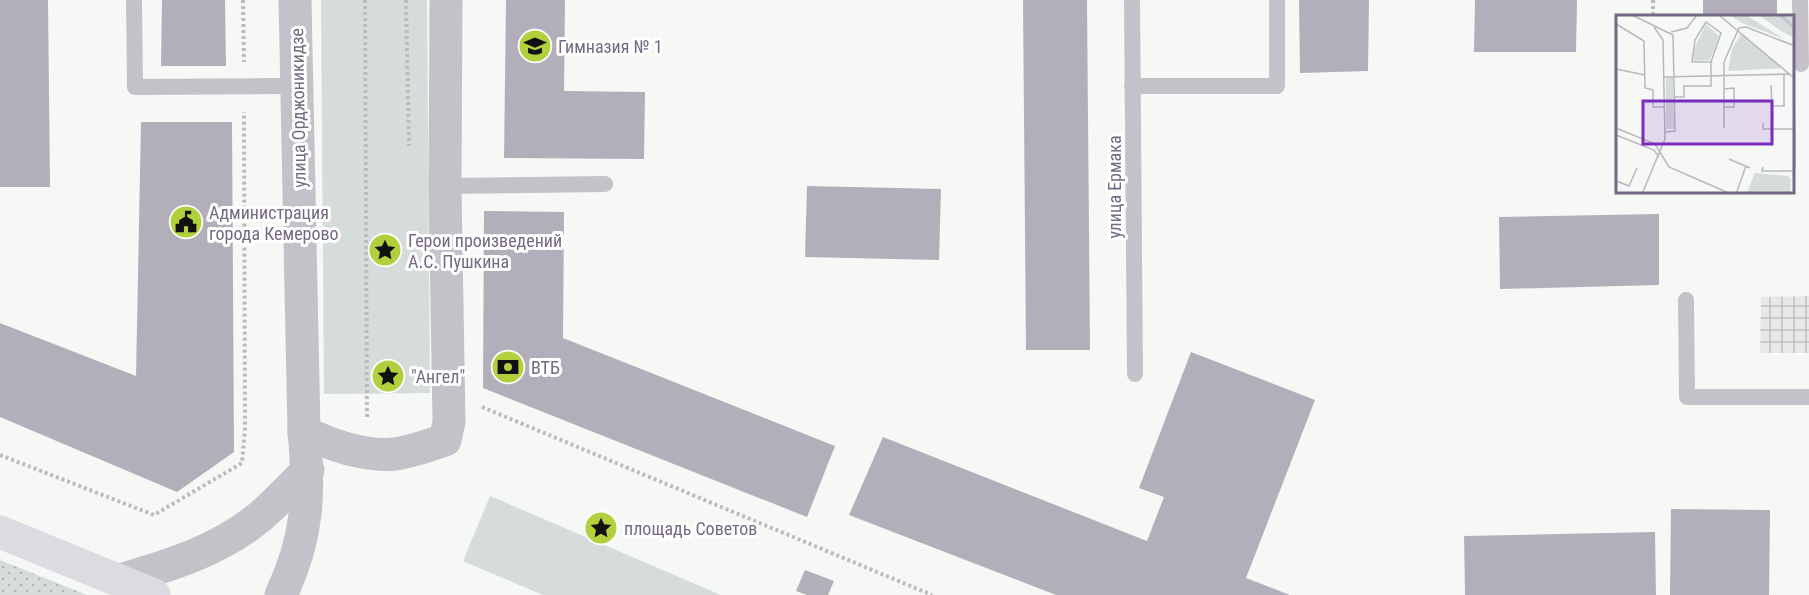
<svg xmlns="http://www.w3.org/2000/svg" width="1809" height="595" viewBox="0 0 1809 595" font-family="'Roboto Condensed',sans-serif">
<defs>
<pattern id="industrial-grid" width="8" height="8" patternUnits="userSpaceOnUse" patternTransform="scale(1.5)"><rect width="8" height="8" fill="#e8e8e8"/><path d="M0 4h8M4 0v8" fill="none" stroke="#c1c0c1"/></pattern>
<pattern id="grass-dots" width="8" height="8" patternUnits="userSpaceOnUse" patternTransform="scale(1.5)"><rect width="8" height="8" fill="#d5dcd9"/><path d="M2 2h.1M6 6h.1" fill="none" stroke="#b1b6b5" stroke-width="1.8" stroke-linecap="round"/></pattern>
</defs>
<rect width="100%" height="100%" fill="#f5f8f5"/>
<!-- industrial -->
<path fill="url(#industrial-grid)" d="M1809,296V353H1760L1761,297Z"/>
<!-- grass -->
<path fill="url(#grass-dots)" d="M0,560L87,595H0Z"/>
<!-- park -->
<g fill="#d5dcd9">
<path d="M321,0H427L430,393L324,394Z"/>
<path d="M490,496L721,595H543L463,561Z"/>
</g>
<!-- building -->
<g fill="#b3afba">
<path d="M0,0H48L50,187H0Z"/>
<path d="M162,0H225L226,66H161Z"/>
<path d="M506,0H565L564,91L645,92L644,159L504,158Z"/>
<path d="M1023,0H1087L1090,350H1026Z"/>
<path d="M1299,0H1369L1368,71L1300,73Z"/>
<path d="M1475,0H1577L1576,52H1474Z"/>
<rect x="1703" y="0" width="74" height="16"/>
<path d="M141,122H232L234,452L177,492L0,417V323L136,376Z"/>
<path d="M807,186L941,189L939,260L805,257Z"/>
<path d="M484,211L564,212L563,338L835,446L807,517L483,388Z"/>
<path d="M1659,214V285L1500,289L1499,217Z"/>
<path d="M1191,352L1315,400L1246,578L1290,595H1056L849,515L883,437L1147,541L1164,497L1139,488Z"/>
<path d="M1671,509L1770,510L1769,595H1670Z"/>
<path d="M1655,532L1656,595H1465L1464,536Z"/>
<path d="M805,570L834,581L828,595H807L796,591Z"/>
</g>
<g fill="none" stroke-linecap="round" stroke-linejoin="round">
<!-- path -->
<g stroke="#bdbbc0" stroke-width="4" stroke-dasharray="3 3" stroke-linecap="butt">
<path d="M243,0L244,62"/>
<path d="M365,0L367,419"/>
<path d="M406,0L409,146"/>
<path d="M1653,0V16"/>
<path d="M482,407L932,595"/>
<path d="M0,455L154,515L242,463L245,429L244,112"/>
</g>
<!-- lane -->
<g stroke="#c4c1c8" stroke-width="16">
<path d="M134,0L135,87L297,86"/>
<path d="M1132,0L1135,374"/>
<path d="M1800,0L1801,64"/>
<path d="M1132,86H1277V0"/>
<path d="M445,186L605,184"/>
<path d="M1686,300L1687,397H1809"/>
</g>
<!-- street -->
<g stroke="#c4c1c8" stroke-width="33">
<path d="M304,432C331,445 364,457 395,454C411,452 429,445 445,440L449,422L445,186L446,0"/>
<path d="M120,580C171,565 221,550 262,515C278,501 293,485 308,470"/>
<path d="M281,595C308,538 310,494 304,432L295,0"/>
</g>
<!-- primary -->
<path stroke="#dddae1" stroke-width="33" d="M0,532L154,595"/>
</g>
<!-- icons -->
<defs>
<g id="school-disc" transform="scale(1.725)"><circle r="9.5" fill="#b2d03d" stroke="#fff"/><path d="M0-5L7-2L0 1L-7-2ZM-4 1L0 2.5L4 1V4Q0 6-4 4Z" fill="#111"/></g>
<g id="civic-disc" transform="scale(1.725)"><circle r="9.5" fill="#b2d03d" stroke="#fff"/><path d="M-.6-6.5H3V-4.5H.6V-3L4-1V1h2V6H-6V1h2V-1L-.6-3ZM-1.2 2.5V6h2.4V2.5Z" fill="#111"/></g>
<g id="sight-disc" transform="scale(1.725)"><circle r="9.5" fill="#b2d03d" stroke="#fff"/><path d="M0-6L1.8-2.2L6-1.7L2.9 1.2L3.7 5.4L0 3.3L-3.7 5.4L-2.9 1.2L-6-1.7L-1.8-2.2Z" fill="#111"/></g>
<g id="bank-disc" transform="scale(1.725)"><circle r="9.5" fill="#b2d03d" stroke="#fff"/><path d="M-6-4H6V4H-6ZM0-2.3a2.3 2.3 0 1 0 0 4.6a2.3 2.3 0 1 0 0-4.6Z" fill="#111"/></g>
</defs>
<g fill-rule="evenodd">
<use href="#school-disc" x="535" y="46"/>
<use href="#civic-disc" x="186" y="222"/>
<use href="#sight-disc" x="385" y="250"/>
<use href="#bank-disc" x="508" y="367"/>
<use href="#sight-disc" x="388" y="376"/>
<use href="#sight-disc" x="601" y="528"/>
</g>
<g text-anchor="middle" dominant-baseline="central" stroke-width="6" stroke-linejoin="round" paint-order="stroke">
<!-- poi labels -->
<g font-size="18" fill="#746a83" stroke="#fff" text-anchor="start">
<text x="558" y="46">Гимназия № 1</text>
<text x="209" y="212">Администрация<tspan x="209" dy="21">города Кемерово</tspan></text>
<text x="408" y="240">Герои произведений<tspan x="408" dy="21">А.С. Пушкина</tspan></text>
<text x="531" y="367">ВТБ</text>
<text x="411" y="376">"Ангел"</text>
<text x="624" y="528">площадь Советов</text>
</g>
<!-- street labels -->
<g font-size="18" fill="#746a83" stroke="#fff">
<text transform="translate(298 108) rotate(-91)">улица Орджоникидзе</text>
<text transform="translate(1114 187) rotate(-90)">улица Ермака</text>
</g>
</g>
<!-- overview -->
<g transform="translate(1616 15)">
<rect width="178" height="178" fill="#f5f8f5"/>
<path d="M114,0H130L168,24L126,8Z" fill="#d5dcd9"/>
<path d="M143,0H178V23L165,16Z" fill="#d5dcd9"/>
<path d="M90,9L103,21L94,45L78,46L77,36ZM125,19L167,53L112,56L116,34ZM50,63H57L58,114H50ZM139,158L172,161L175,164L174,178H131Z" fill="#d5dcd9"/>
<path fill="none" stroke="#c7c4cf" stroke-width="3" d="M164,0L179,13"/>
<path fill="none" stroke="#b9b6c0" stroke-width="1.5" d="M16,0L57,20L59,116L49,117M103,0L178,63L179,153M90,7L105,18L95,47H76L79,25ZM0,9L28,26L29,73L37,75V92H48M55,17L71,13L81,0M0,54L29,60M48,62L174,59M155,70L156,91M108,74L118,73V92H108M59,82H68V71H95V47M157,105L156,91H168V59M147,108V114H178M0,113L39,129L53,152L115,179M108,113V47L123,13L130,12L179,31M0,120L38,135L43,142M113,144L134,153M147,152L146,156H179M0,166L13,171L21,153M26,179L49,124L47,25L38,12M120,179L130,151"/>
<path fill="#7b2cbf" fill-opacity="0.15" stroke="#7b2cbf" stroke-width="3" d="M27,86H156V129H27Z"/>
<rect width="178" height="178" fill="none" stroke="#746a83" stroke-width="3"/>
</g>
</svg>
